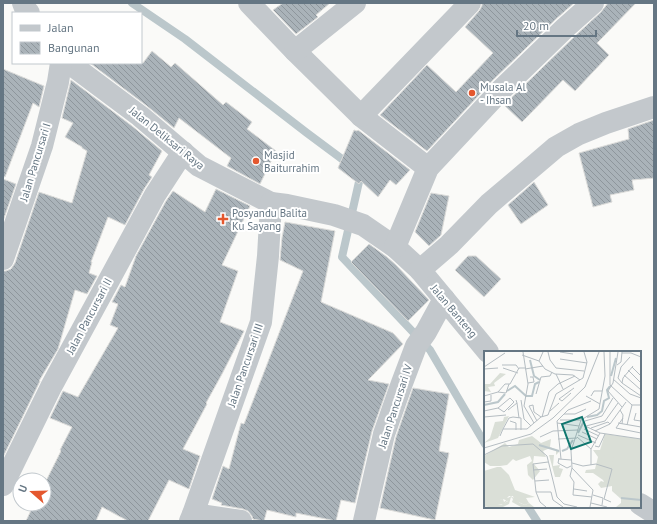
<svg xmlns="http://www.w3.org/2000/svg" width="657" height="524" viewBox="0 0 657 524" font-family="'PT Sans',sans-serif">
<defs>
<pattern id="building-back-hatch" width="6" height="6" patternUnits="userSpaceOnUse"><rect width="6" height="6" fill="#aab3b9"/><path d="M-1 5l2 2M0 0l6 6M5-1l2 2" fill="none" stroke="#8e969c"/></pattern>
</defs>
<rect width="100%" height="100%" fill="#fafaf8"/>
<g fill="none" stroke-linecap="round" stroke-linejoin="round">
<!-- stream -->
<g stroke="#bbc7cb" stroke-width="8">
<path d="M132,3L185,39L307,133L350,165"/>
<path d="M361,173L342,257L430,350L485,444"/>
<path d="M528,507L537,521"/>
</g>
</g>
<!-- building -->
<g fill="url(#building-back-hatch)" stroke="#dcdcda">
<path d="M283,3H330L316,15L318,17L296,34L273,10Z"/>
<path d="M482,3H574L556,19L492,81L427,151L380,115L427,65L456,92L493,53L465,27L479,11L482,6Z"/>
<path d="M608,3H636L597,43L609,55L575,91L563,80L522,122L504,105L574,37L601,12Z"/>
<path d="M152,51L171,67L175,63L223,105L226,102L252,122L247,129L276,151L260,184L227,166L231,158L179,118L174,128L147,106L90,63H143Z"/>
<path d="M3,69L44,86L39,107L33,103L5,177L3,176Z"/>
<path d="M71,80L132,126L162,151L149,175L152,177L144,189L125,225L108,217L91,262H92L89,273L97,276L87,294L75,290L58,349L39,381H40L3,457V271H6L11,269L15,263L39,192L72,203L87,151L82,148V147L65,137L73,123L62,118Z"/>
<path d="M654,120V178L632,180L634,190L610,195L612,202L593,207L579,153L629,139L628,129Z"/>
<path d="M354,130L357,131L358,130L410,170L396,185L390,180L378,197L361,181L359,184L338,168Z"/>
<path d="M3,179L16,184L3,221Z"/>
<path d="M534,182L548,205L521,224L508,205Z"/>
<path d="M216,189L250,206L222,265L238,271L220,322L244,331L222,374L206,403L207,404L183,449L200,456L189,489L169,480L148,521H128L102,507L96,521H26L34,504H44V485L61,451L60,450L72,427L50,418L63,391L78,397L118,328L110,325L118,304L112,302L121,285L125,287L136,256L166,201L173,191L205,212Z"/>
<path d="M431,193L449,196L441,235L429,246L415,232Z"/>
<path d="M285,222L335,231L321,302L393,333L403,344L368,380L389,384L372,431L355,503L341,500L336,521L296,513V517L267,510L264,521H263L253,519L252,516L248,511L243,509L221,505L222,503L212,499L223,466L229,469L241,423L244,424L303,271L280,260L282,238Z"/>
<path d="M369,244L387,257L396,265L429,300L408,321L351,262Z"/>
<path d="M468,256H476L501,279L484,297L455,270Z"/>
<path d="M413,388L449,394L439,451L449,453L435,520L380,508L396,437Z"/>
</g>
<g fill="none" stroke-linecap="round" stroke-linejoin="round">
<!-- minor -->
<g stroke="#c3c8cc" stroke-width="22">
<path d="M23,3L25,8L29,13"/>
<path d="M249,3L295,51L361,116L428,168"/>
<path d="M295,51L355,3"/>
<path d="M69,63L140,116L199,166L271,203L287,205L334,215L363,225L395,247L420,270L488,352"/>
<path d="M361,116L470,3"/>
<path d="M395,247L428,168L501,90L565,28L593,3"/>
<path d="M3,259L42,146L58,82L61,63"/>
<path d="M420,270L449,245L489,204L556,147L579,134L606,123L654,107"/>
<path d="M3,485L51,387L108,282L155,195L183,152"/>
<path d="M640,504L654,513"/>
<path d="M193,514L241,521"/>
<path d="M190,521L193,514L261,322L268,256L271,203"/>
<path d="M364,521L384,434L402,383L416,346L426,332L444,299"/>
</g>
</g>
<!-- markers -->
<g fill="#e4572e" stroke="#fff" stroke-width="1.5">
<circle cx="472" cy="93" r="4"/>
<circle cx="256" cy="161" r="4"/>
<path d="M221 213h4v4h4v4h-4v4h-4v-4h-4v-4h4z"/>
</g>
<g text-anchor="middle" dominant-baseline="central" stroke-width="4" stroke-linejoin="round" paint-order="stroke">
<!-- poi labels -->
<g font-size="11" fill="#657683" stroke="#fff" text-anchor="start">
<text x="480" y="87">Musala Al<tspan x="480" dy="13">- Ihsan</tspan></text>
<text x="264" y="155">Masjid<tspan x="264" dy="13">Baiturrahim</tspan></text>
<text x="232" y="213">Posyandu Balita<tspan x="232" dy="13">Ku Sayang</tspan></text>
</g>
<!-- street labels -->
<g font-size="11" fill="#657683" stroke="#fff">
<text transform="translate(167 138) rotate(39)">Jalan Deliksari Raya</text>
<text transform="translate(35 162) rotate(-73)">Jalan Pancursari I</text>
<text transform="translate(454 311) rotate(50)">Jalan Banteng</text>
<text transform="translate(89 316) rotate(-62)">Jalan Pancursari II</text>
<text transform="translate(245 365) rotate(-71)">Jalan Pancursari III</text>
<text transform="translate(395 406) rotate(-72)">Jalan Pancursari IV</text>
</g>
</g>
<!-- overview -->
<g transform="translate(484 351)">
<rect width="157" height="157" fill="#fafaf8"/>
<path d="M16,22L22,23L10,32L11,35L4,36L7,41L0,40V33H6ZM25,65L14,87L0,92L6,87L11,71L19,70L20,66ZM121,83L157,88V156H132L137,152V148L128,140V135L117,137L114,133L117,130L120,131L119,129L109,122H101L102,119L111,118L114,106L109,99H116ZM65,104H70L69,115L76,114L75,117L79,118L76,126H71ZM27,145L36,152L41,154L45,152L50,156H37L28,151L29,148L27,146L20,153L0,156V151L19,148L20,151Z" fill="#dadfd7"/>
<path d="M48,85L57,92L67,88L66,96L76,100L72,104V99L66,97L59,100L62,106L50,105L49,112L56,120L49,129L44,124L43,114L48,110L46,105L32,110L29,108L23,114L16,115H6L0,111V105L18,94L21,92L25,96L34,93L35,89ZM123,104L130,106L128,114L122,110L118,113L117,106ZM13,116H17L25,124L31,139L51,146L42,147L45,152L41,154L30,149L29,145H25L23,147L27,146L25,153L19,156H3L5,153L17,154L24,150L19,148L10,151H0V120Z" fill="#dadfd7"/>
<path fill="none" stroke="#bbc7cb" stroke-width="2" d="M46,9L50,25L56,29M127,25L132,7M23,40L31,35L42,45H48L51,33L55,31M0,54L14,51L21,43M103,66L113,64L118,60L120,50L125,47L123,39L126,35M94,82L100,70M55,94L75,100M78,100L83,98L89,89M137,147L157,149"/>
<path fill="none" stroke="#b5bdc2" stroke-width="1" d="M39,1L44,33L40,55L50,72M59,1L55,10L61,18L71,23L89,24L96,29M64,1L66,9L72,17L100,20M76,1L89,3M126,1V34L148,54H157M134,1L129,32L124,40L138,56M138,2H147L157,6M38,4L55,10M76,8L103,12M18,14H32L35,18M133,14L137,11L138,1M149,15L139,27L138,32L157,45M0,16L21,2M148,16L157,25M19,17L34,22M0,18L14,17M41,18L59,15M144,19L157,32M72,23L79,38M140,24L157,39M129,28L146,43L157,47M44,32L50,31L49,26H46M138,32L134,27L137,16L146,6M14,41L22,42L25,33M87,42L78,50L75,48L90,37M52,43L57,26L66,25L68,21M0,45L14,41L21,33H26L35,17H41M102,45L116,53M107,45L110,40H118M37,49L40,68L47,75M0,51L7,50V44M33,52L35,67M24,59L33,52L32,49M136,59L139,64L138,73M0,60L14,57L26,47L30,51L20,61L14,57M66,60L75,52M152,62L150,69L157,70M80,63H91L102,58M0,66L22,64M58,66L65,41L74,33L91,25M139,67L132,77L157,82M76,69H97M26,70L32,72V79M53,70L45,55L49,54L50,61L57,66L64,64L72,43L99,27L103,11L100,1M101,70L118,65L129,47M73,72L95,75M134,72L157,76M143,74L148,54M101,75L116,82L157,88M102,75L121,70L134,52M107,77L124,71L126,73M19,78L25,67L29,66L37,67V79M100,78L115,85M111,80L126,73L142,51M98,81L113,88M94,84L112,92M16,85L19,78H43L57,66M56,86L69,80L94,79M93,86L107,98V114M74,88L93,87M111,95L115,96L121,83M0,97L47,83L69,67L101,36L115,1M107,98L116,82M0,104L18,95L49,93L63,105L73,146L80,153L93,156M75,107L74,112L83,117L87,115M75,108L87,109M77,108L73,70L84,59L107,50M88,112L99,115L112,113L128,118L120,148L127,151M88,117L86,125L90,131L89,144L108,146M49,119L63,118M51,130L65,129M90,138L103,140M52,141L49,113L64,111M109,144L119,147L118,154M107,152L123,156M62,156L56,151L52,141H67L69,149L79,156M106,156L109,139L88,117L87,100L97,69L115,58L121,25L120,1"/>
<path fill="#0f766e" fill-opacity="0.15" stroke="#0f766e" stroke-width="2" d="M98,66L107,91L87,98L78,73Z"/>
<rect width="157" height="157" fill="none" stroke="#657683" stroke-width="2"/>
</g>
<!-- border -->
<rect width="657" height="524" fill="none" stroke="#657683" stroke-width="8"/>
<!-- legend -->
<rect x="12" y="12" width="130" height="52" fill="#ffffff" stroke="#c1c8cd"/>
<rect x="20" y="25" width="20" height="6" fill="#c3c8cc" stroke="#c1c8cd"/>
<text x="48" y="32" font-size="12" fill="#657683">Jalan</text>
<rect x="20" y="42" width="20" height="12" fill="url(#building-back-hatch)" stroke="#c1c8cd"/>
<text x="48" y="52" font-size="12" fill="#657683">Bangunan</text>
<!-- north arrow -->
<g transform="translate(32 492) rotate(290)"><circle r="19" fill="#ffffff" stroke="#c1c8cd"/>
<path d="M0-3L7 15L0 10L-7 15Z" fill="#e4572e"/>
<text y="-6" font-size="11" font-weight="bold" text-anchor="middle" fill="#657683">U</text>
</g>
<!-- scale -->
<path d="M517 30v6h79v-6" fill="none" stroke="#657683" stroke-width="2"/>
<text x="523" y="30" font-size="12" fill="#657683" stroke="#ffffff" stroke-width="3" paint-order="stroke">20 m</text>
</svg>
